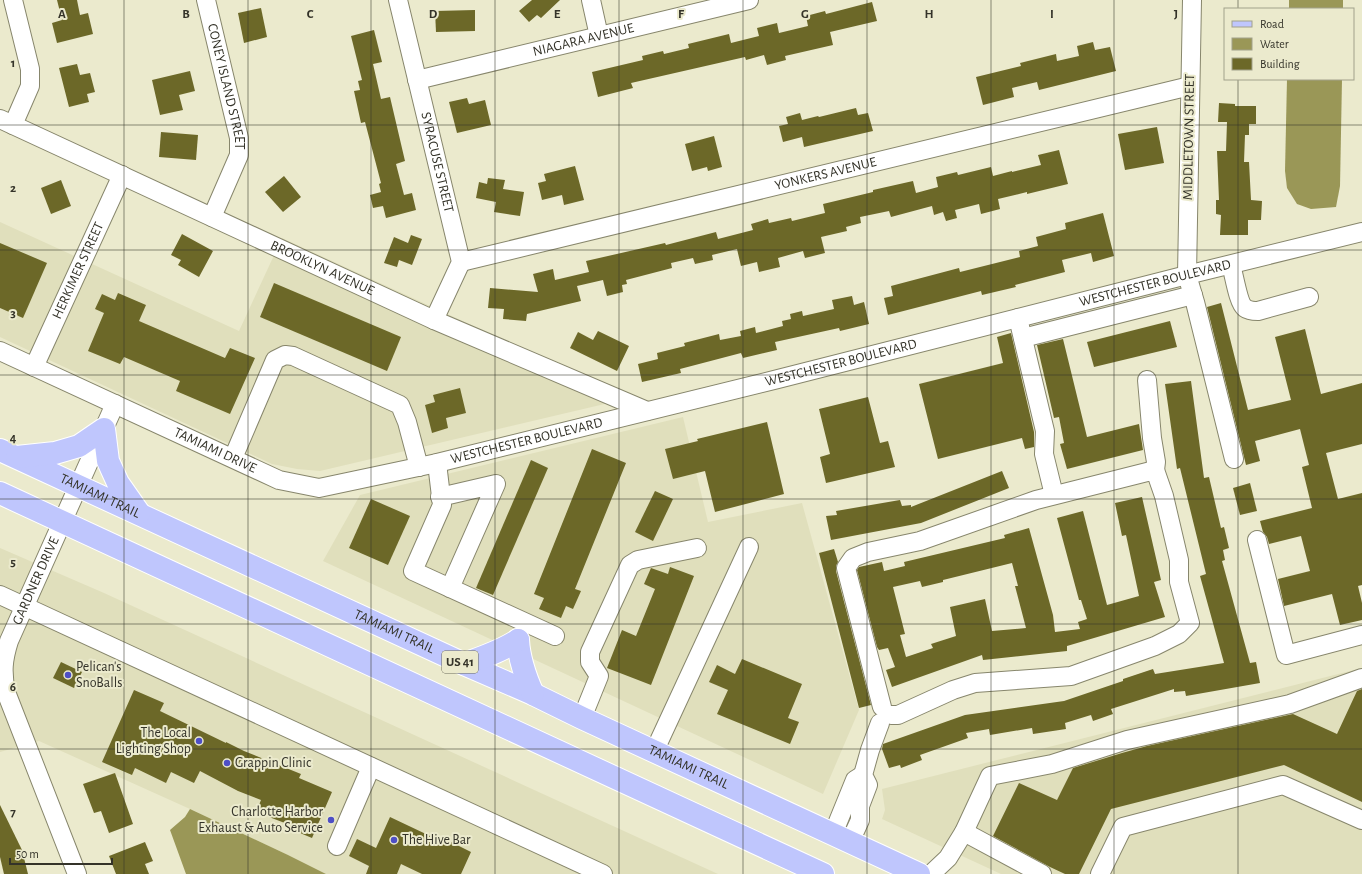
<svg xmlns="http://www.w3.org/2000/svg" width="1362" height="874" viewBox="0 0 1362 874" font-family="'Alegreya Sans',sans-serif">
<rect width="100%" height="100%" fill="#ebeacd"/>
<!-- built -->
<g fill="#e0dfbc">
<path d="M0,222L239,331L282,238L630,398L320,471L297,469L272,464L0,337Z"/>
<path d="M683,417L708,522L802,503L859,710L823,794L323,561L360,495Z"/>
<path d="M0,548L104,593L718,874H326L288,855L190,809L39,741L0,752Z"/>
<path d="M1362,668V874H1001L882,819L885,810L882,789Z"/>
</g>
<!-- water -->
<g fill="#9a9757">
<rect x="1289" y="0" width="54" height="9"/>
<path d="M1287,79H1342L1340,186L1336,207L1311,209L1297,204L1287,188L1285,171Z"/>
<path d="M190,809L288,855L326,874H186L170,830L185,817Z"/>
</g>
<!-- building -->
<g fill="#6c6828" fill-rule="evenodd">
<path d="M57,0H77L80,15L88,13L93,34L57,43L52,23L62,20Z"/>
<path d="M532,0H560L541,18L537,15L529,22L519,11Z"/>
<path d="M872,2L877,21L830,32L833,45L785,56L786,60L767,65L764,55L746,60L745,57L631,83L633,88L598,97L592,72L643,60L642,56L663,51L664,54L689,48L688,44L729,34L731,43L759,36L757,28L777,23L779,33L808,26L806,16L825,11L826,14Z"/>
<path d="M261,8L267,37L244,43L238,13Z"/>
<path d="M475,10V31L436,32L435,11Z"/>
<path d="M374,30L382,62L373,64L381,99L390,97L405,161L396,164L404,195L412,193L416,210L386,218L383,206L373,208L370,195L381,192L379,184L381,183L365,122L361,123L354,91L360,90L358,81L362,80L351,36Z"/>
<path d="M1093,42L1095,50L1110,47L1116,71L1039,90L1037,82L1012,88L1014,97L983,105L976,77L1021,66L1020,63L1056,54L1057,61L1079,56L1077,46Z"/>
<path d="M77,64L80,75L90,73L95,92L87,94L89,102L69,107L59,68Z"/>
<path d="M190,71L195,91L179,95L183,110L160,115L152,80Z"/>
<path d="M467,98L469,104L485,100L491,125L457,133L449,102Z"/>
<path d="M1219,103L1235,104V106H1256V124H1249V135H1245L1244,162H1249L1251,200L1262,201L1261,220H1248V235H1220L1221,215L1216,214V200H1219L1217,151H1226L1227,122H1218Z"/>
<path d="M856,108L858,115L868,113L873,131L804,147L802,137L783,142L779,126L788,124L786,117L800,113L802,120L818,116L819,117Z"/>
<path d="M1157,127L1164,163L1125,170L1118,134Z"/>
<path d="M161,132L198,135L196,160L159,157Z"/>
<path d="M714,136L722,167L708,171L707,167L692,171L685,144Z"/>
<path d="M1059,150L1068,184L1027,194V192L998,199L1000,209L981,214L979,204L955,210L957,218L946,221L943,212L934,215L932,206L891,217L889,211L860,217L861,223L846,227L847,231L821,237L825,253L805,258L803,251L778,258L780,267L759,272L757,262L741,266L737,249L712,255L713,260L695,264L693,258L671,263L672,268L626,280L627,284L622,285L623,292L607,296L603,280L577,286L581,301L527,314L526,321L503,319L504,309L488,308L490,288L538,292L533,274L553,269L555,280L589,272L586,261L665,243L666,245L716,232L718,239L753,230L751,224L768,219L769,223L791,218L792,221L825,213L823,204L873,192V190L913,181L916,193L938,187L936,177L957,172L958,175L991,167L993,176L1012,171V172L1041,165L1038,155Z"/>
<path d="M575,166L584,200L564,205L562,195L542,200L538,183L546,181L544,174Z"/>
<path d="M284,176L301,197L283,212L265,192Z"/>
<path d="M488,178L505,180L503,189L524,192L520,216L494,212L496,202L476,198L479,182L487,184Z"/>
<path d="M61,180L71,206L51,214L41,188Z"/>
<path d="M1103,213L1114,256L1093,262L1091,253L1062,260L1065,272L1015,285L1016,287L982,295L981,291L888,315L884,298L893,296L891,286L959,268L960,272L1020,257L1019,251L1038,246L1036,237L1066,229L1065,223Z"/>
<path d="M182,234L213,251L199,277L178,265L181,260L171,255Z"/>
<path d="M411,235L422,239L412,265L399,260L397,267L384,263L394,237L408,243Z"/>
<path d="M0,243L47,263L23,318L0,308Z"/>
<path d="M274,283L401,337L387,371L260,317Z"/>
<path d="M118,293L146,305L139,321L225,358L230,348L255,358L230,414L176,391L180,381L124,357L120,364L88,351L104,313L95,309L102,294L115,300Z"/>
<path d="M852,296L854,305L864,302L869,324L840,331L839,328L775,342L777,350L743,358L741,353L680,369L681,373L642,382L638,364L658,359L657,353L685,346L684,343L719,334L720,340L741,336L740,331L755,327L756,333L783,326L782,321L791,319L790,314L802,311L803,316L834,309L832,300Z"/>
<path d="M1221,303L1248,410L1291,400L1275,337L1305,329L1321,394L1362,383V444L1326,453L1338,499L1362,493V585L1358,586L1362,603V620L1340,625L1332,594L1284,606L1278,579L1310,571L1301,536L1269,544L1267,537L1263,532L1260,521L1312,508L1302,467L1309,465L1300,429L1255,441L1260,461L1246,465L1207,307Z"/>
<path d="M1170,321L1177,347L1094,367L1087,342Z"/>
<path d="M598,331L629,346L617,371L570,348L578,332L593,340Z"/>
<path d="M1011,333L1034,432V447L1025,449L1022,438L938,459L919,384L1003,363L997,337Z"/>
<path d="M1063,339L1087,437L1139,424L1143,450L1067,469L1060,444L1064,443L1059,417L1054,418L1037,345Z"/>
<path d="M1191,381L1204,478L1209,477L1221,528L1224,527L1229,548L1223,550L1225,560L1222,561L1250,663L1256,662L1260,683L1186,696L1185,691L1174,692V689L1111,709L1113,714L1093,721L1091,715L1065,723L1066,729L1033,734L1032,728L990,735L989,729L966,733L968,738L920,755L922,760L901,768L900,765L889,768L882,749L883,744L965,715L1064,701L1123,681V679L1153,669L1155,674L1224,663L1200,576L1206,574L1180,468L1177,469L1165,384Z"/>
<path d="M460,388L466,413L446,418L448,428L432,433L425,405L435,402L433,395Z"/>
<path d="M868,397L880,443L888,441L895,467L826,483L820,457L830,454L819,409Z"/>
<path d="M767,422L784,494L715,512L705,471L673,479L665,449L698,441L697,439Z"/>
<path d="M592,449L626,463L575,589L581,591L573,609L566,606L561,618L539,609L544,598L534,594Z"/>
<path d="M531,460L548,468L493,595L476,588Z"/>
<path d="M1002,471L1009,488L921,523L831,540L826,516L837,515L836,511L900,500L902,506L911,505V507Z"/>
<path d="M1250,483L1257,511L1240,515L1233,488Z"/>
<path d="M655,491L673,499L653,541L635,532Z"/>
<path d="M1142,497L1161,580L1154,582L1165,617L1067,646V651L983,660L982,655L892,687L886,670L895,667L888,648L879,650L877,647L857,570L859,567L882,562L884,571L905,566L904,562L1005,538L1004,535L1029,528L1053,615L1055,632L1080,629L1078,622L1087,619L1081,600H1079L1057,518L1083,511L1107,605L1139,596L1126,535L1122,536L1115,503ZM1012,563L1018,586H1015L1026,628L992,631L985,599L950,607L956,636L931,644L933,648L906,657L900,635L905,634L893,587L920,581L922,587L943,582V580Z"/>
<path d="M371,499L410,516L388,565L349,548Z"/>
<path d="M834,549L838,562L836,566V571L871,705L859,708L819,553Z"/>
<path d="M670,567L694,576L651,685L607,668L622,630L636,636L655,589L644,584L651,568L668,574Z"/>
<path d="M742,659L802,684L788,718L799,722L790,744L717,714L728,690L709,682L717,665L735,674Z"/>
<path d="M61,662L82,672L74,688L53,678Z"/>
<path d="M1362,689V802L1284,765L1111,809L1079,874H1065L1050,867L993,836L1019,783L1057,800L1073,768L1122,753L1147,746L1293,714L1337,734L1357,691Z"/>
<path d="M134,690L164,703L160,711L226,743V742L244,751L301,774L299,778L332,792L312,838L288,828L290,825L256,812L261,800L238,791L200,771L194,783L171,772L166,783L135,768L132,775L102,762Z"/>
<path d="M115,773L133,824L109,833L101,811L94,813L83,784Z"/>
<path d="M0,805L22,850L28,874H4L0,857Z"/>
<path d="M390,817L447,844L449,841L471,852L461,874H422L401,864L397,874H366L369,866L349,856L357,839L376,848Z"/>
<path d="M145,842L153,861L145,864L149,874H116L109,856Z"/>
</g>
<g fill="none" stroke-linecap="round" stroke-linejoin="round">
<!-- minor casing -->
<g stroke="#87866c" stroke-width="20">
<g id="minor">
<path id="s1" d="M206,0L239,138V155L212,217"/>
<path id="s2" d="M398,0L461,262L434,320"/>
<path d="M591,0L599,36"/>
<path d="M1192,0L1187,275L1195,302L1234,459"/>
<path id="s3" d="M417,80L749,0"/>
<path id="s4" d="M0,119L434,320L647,411"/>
<path d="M13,125L30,86V69L13,0"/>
<path id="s5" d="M461,262L1190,86"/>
<path d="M1231,265C1234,274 1238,303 1245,308C1249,311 1254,311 1258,311L1309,297"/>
<path d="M1018,318L1045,431L1044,454L1054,495"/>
<path d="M1023,338L1193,295"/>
<path id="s6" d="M0,351L279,480L319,488L437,463L778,379L1187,275L1362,232"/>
<path id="s7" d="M34,367L122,175"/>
<path d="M1147,380L1152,438L1156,462L1155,470"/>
<path d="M233,458L275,360L285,355L293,356L400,405L407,422L419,467"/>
<path d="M437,463L442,505L413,571L555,636"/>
<path d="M440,497L496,484L450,588"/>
<path d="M1257,540L1286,655L1362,635"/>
<path d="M0,595L603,874"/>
<path d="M882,707L846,568L853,558L868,552L920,541L1036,500L1155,470L1164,496L1179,560V582L1190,623L1179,634L1155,646L1071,676L975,683L953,690L898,715H891"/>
<path d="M582,718L599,676L590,662V652L630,565L638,560L697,548"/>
<path d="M654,752L749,547"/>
<path d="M964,832L1042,874"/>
<path d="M833,834L855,780L863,775"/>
<path d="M850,842L860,820V806L868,785L863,775L870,750L880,723"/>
<path d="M337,846L371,767"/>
<path id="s8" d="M77,874L6,692C2,672 3,660 9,641L115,404"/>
<path d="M931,874L948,858L964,832L990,776L1052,764L1127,740L1290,704L1362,678"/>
<path d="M1100,874L1123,827L1283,785L1362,820"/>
</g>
</g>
<!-- major casing -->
<g stroke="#fff" stroke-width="24">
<g id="major">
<path id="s9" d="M0,450L464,664L533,694L582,718L919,874"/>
<path d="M17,457L55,453L79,446L104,429L108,461L118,483L139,513"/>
<path d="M0,493L823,874"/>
<path d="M518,640C519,659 525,676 533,694"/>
<path d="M464,664C483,657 502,651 518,640"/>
</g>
</g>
<!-- minor -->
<use href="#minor" stroke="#fff" stroke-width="18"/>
<!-- major -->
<use href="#major" stroke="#bfc6fd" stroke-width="22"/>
</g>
<!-- grid -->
<path fill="none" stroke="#343329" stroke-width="1" stroke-opacity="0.55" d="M124,0V874M248,0V874M371,0V874M495,0V874M619,0V874M743,0V874M867,0V874M991,0V874M1114,0V874M1238,0V9M1238,79V874M0,125H1362M0,250H1362M0,375H1362M0,499H1362M0,624H1362M0,749H1362"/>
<!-- markers -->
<g fill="#4e4fc5" stroke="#ebeacd" stroke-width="1.5">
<circle cx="68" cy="675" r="4"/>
<circle cx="199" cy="741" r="4"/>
<circle cx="227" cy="763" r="4"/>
<circle cx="331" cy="820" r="4"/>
<circle cx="394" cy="840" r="4"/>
</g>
<g text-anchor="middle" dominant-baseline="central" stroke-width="4" stroke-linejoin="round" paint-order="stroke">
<!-- shield labels -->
<rect fill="#ebeacd" stroke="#6b6a5a" stroke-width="1" x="442" y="651" width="36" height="22" rx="3"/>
<g font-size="13" font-weight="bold" fill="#343329">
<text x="460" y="662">US 41</text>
</g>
<!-- street labels -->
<g font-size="14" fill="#343329" stroke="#ebeacd">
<text stroke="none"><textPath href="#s3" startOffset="171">NIAGARA AVENUE</textPath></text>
<text stroke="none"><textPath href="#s1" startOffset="89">CONEY ISLAND STREET</textPath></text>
<text transform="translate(1189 137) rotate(-89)">MIDDLETOWN STREET</text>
<text stroke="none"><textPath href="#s2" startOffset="167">SYRACUSE STREET</textPath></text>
<text stroke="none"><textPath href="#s5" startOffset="375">YONKERS AVENUE</textPath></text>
<text stroke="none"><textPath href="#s4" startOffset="355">BROOKLYN AVENUE</textPath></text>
<text stroke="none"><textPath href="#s7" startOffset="106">HERKIMER STREET</textPath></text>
<text stroke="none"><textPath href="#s6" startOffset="1209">WESTCHESTER BOULEVARD</textPath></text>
<text stroke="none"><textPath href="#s6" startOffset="885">WESTCHESTER BOULEVARD</textPath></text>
<text stroke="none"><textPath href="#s6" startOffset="561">WESTCHESTER BOULEVARD</textPath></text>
<text stroke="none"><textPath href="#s6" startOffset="237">TAMIAMI DRIVE</textPath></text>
<text stroke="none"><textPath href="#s9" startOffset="110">TAMIAMI TRAIL</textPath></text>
<text stroke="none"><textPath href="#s8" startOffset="313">GARDNER DRIVE</textPath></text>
<text stroke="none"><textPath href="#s9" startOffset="434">TAMIAMI TRAIL</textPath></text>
<text stroke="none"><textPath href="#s9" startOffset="758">TAMIAMI TRAIL</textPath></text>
</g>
<!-- poi labels -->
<g font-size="14" fill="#343329" stroke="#ebeacd" text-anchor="start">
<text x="76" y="667">Pelican's<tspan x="76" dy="16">SnoBalls</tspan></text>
<text x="191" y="733" text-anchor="end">The Local<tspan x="191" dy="16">Lighting Shop</tspan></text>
<text x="235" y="763">Grappin Clinic</text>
<text x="323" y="812" text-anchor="end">Charlotte Harbor<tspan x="323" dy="16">Exhaust &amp; Auto Service</tspan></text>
<text x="402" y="840">The Hive Bar</text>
</g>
</g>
<g font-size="13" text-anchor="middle" font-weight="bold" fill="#343329" stroke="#ebeacd" stroke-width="4" stroke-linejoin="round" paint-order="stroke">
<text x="62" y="18">A</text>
<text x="186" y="18">B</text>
<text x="310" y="18">C</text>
<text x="433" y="18">D</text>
<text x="557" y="18">E</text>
<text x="681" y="18">F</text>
<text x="805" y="18">G</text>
<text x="929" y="18">H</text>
<text x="1052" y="18">I</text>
<text x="1176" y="18">J</text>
<text x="13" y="67">1</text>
<text x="13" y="192">2</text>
<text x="13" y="317">3</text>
<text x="13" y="442">4</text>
<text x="13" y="566">5</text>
<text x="13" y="691">6</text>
<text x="13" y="816">7</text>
</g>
<!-- legend -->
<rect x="1224" y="8" width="130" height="72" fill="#ebeacd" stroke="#a2a18b"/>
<rect x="1232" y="21" width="20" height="6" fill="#bfc6fd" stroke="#a2a18b"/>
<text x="1260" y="28" font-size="12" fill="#343329">Road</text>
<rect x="1232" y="38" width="20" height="12" fill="#9a9757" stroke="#a2a18b"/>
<text x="1260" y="48" font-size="12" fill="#343329">Water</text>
<rect x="1232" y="58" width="20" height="12" fill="#6c6828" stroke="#a2a18b"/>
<text x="1260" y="68" font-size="12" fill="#343329">Building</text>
<!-- scale -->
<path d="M10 858v6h102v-6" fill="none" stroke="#343329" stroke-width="2"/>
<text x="16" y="858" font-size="12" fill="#343329" stroke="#ebeacd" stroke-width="3" paint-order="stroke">50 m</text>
</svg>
